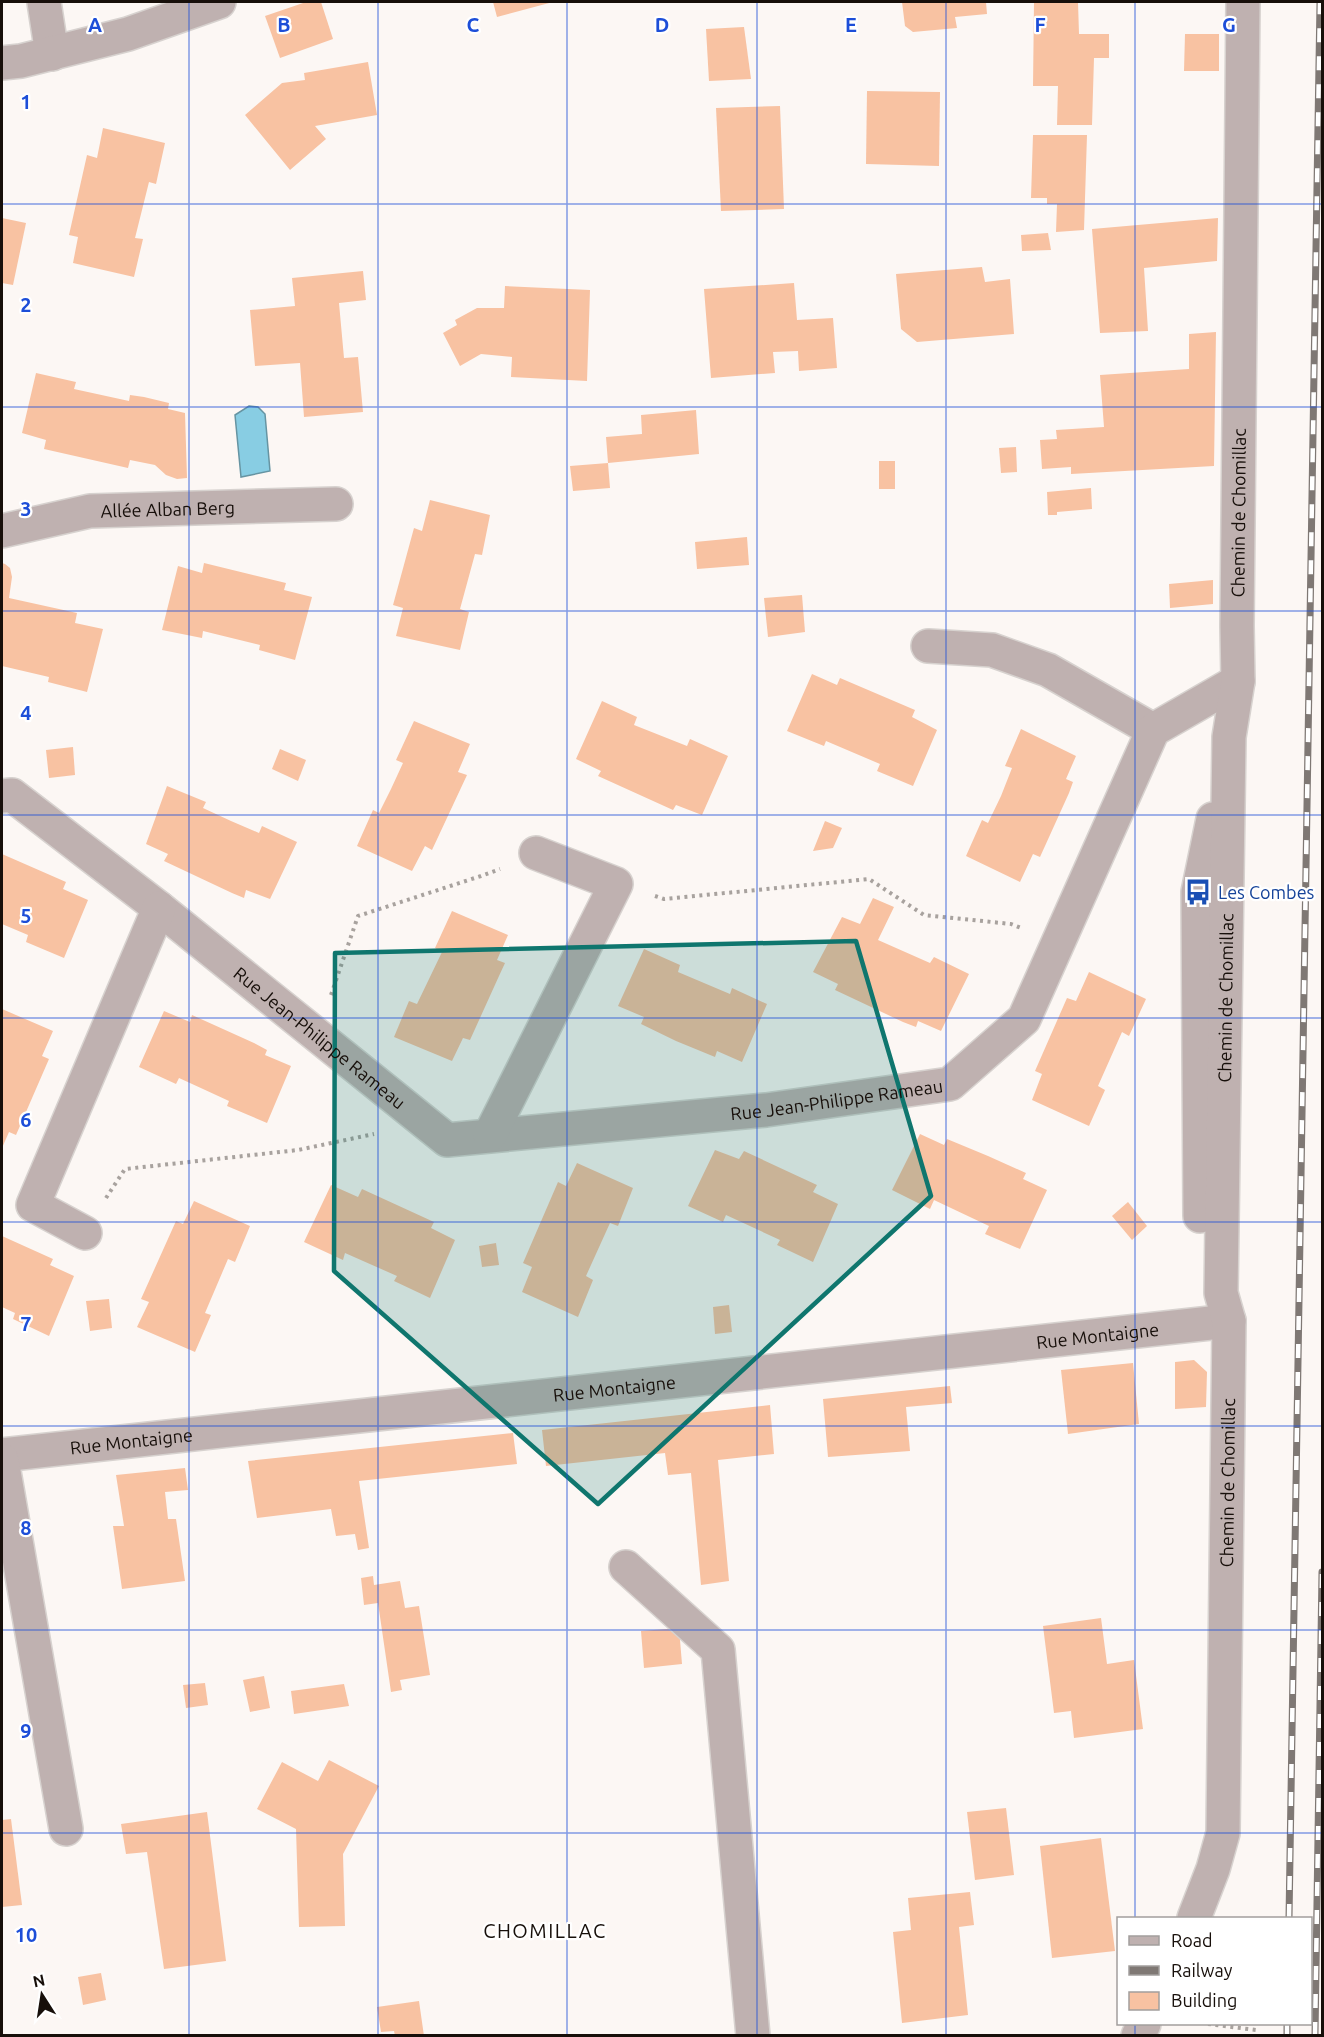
<svg xmlns="http://www.w3.org/2000/svg" width="1324" height="2037" viewBox="0 0 1324 2037" font-family="Ubuntu,sans-serif">
<rect width="100%" height="100%" fill="#fcf7f4"/>
<!-- water -->
<path fill="#88cde3" stroke="#6694a2" stroke-width="1.5" d="M249,406L258,407L265,414L270,471L241,477L235,415Z"/>
<!-- building -->
<g fill="#f8c2a2">
<path d="M306,2H321L333,39L280,58L265,16Z"/>
<path d="M493,2H553L497,17Z"/>
<path d="M902,2H986L987,14L955,17L957,28L913,32L905,26Z"/>
<path d="M1034,2H1078L1079,34H1109V58H1094L1092,125H1057L1058,86H1033Z"/>
<path d="M744,27L751,79L709,81L706,29Z"/>
<path d="M1185,34H1219V71H1184Z"/>
<path d="M368,62L377,115L315,126L326,139L290,170L245,115L282,83L305,80L304,73Z"/>
<path d="M867,91L940,92L939,166L866,164Z"/>
<path d="M780,106L784,209L721,211L716,108Z"/>
<path d="M103,128L165,143L156,184L149,182L135,238L143,239L134,277L73,263L78,237L69,235L87,155L97,158Z"/>
<path d="M1033,135H1087L1084,230L1056,232L1057,204H1047V198H1031Z"/>
<path d="M2,218L26,223L13,285L2,283Z"/>
<path d="M1218,218L1217,261L1144,268L1148,331L1100,333L1092,229Z"/>
<path d="M1048,233L1051,250L1022,251L1021,235Z"/>
<path d="M982,267L985,282L1010,279L1014,334L917,342L901,329L896,274Z"/>
<path d="M363,271L366,300L339,303L344,358L358,357L363,412L304,417L300,363L255,366L250,310L295,306L292,278Z"/>
<path d="M794,283L797,320L833,318L837,368L799,371L798,351L773,352L775,373L711,378L704,289Z"/>
<path d="M505,286L590,290L587,381L511,377L512,357L481,354L460,366L443,333L457,325L455,320L477,308H504Z"/>
<path d="M1216,332L1214,466L1071,474V467L1042,469L1040,440L1057,439L1056,430L1104,427L1100,375L1189,369V334Z"/>
<path d="M36,373L76,382L74,389L129,401L130,395L144,397L169,403L168,409L185,413L187,478L177,479L166,475L155,465L130,460L128,468L44,449L46,440L22,433Z"/>
<path d="M696,410L699,454L608,463L610,488L573,491L570,466L608,463L606,437L642,434L641,415Z"/>
<path d="M1016,447L1017,472L1001,473L999,448Z"/>
<rect x="879" y="461" width="16" height="28"/>
<path d="M1091,488L1092,509L1057,512V515H1048L1047,492Z"/>
<path d="M430,500L490,515L482,555L475,554L460,609L469,612L460,650L396,636L403,608L393,605L414,528L422,531Z"/>
<path d="M747,537L749,565L697,569L695,542Z"/>
<path d="M2,563L5,564L10,568L12,577L9,598L77,613L75,623L103,629L87,692L48,682L49,677L2,666Z"/>
<path d="M204,563L286,583L284,590L312,597L295,660L259,650L260,645L203,631L202,638L162,630L178,566L202,573Z"/>
<path d="M1213,580V604L1170,608L1169,584Z"/>
<path d="M802,595L805,632L768,637L764,598Z"/>
<path d="M812,674L837,685L840,678L915,710L912,717L937,730L913,786L877,771L880,764L826,741L824,746L787,731Z"/>
<path d="M602,701L637,717L634,725L687,746L690,739L728,756L702,815L676,805L673,810L598,776L601,771L576,759Z"/>
<path d="M414,721L470,744L458,772L467,775L432,850L425,846L412,871L357,846L373,810L379,813L391,789L403,763L396,760Z"/>
<path d="M1021,729L1076,756L1066,779L1073,782L1069,793L1040,857L1033,854L1020,882L966,856L982,820L988,823L1001,796L1012,768L1005,766Z"/>
<path d="M73,747L75,775L49,778L46,750Z"/>
<path d="M280,749L306,760L298,781L272,769Z"/>
<path d="M167,786L206,802L203,808L231,821L259,833L262,826L297,842L270,899L246,890L244,898L232,893L164,861L168,854L146,844Z"/>
<path d="M825,821L842,828L833,848L813,851Z"/>
<path d="M2,854L66,882L63,889L88,900L64,958L26,942L28,935L2,924Z"/>
<path d="M873,898L894,907L878,940L930,963L934,957L969,974L941,1031L918,1021L916,1027L903,1022L835,990L838,984L813,972L842,917L860,924Z"/>
<path d="M452,911L508,935L497,960L505,963L499,976L470,1040L463,1038L452,1061L394,1037L409,1001L417,1004L442,952L435,948Z"/>
<path d="M644,949L680,965L678,972L730,994L732,988L767,1004L742,1062L717,1051L715,1057L676,1041L641,1024L644,1017L618,1006Z"/>
<path d="M1089,972L1146,999L1129,1036L1122,1032L1098,1086L1105,1090L1089,1126L1032,1100L1042,1074L1035,1071L1067,998L1076,1001Z"/>
<path d="M2,1009L53,1031L42,1056L49,1059L16,1135L9,1132L2,1148Z"/>
<path d="M164,1011L190,1022L192,1015L254,1043L267,1050L265,1055L291,1066L267,1123L227,1106L229,1101L203,1089L179,1078L176,1084L139,1067Z"/>
<path d="M920,1134L944,1145L947,1139L988,1156L1026,1173L1023,1179L1047,1190L1020,1249L985,1234L989,1226L934,1200L930,1209L892,1190Z"/>
<path d="M715,1150L739,1159L744,1151L817,1185L813,1192L838,1204L813,1262L777,1245L780,1240L726,1215L723,1222L688,1206Z"/>
<path d="M577,1163L633,1188L618,1226L610,1223L586,1276L593,1280L578,1317L522,1292L532,1267L523,1263L558,1182L566,1186Z"/>
<path d="M331,1185L358,1197L362,1189L434,1222L431,1228L455,1240L430,1298L394,1281L397,1276L345,1253L343,1260L304,1242Z"/>
<path d="M194,1201L250,1226L235,1262L228,1259L205,1313L211,1315L195,1352L137,1327L149,1302L141,1299L176,1221L183,1224Z"/>
<path d="M1128,1202L1147,1226L1132,1240L1112,1216Z"/>
<path d="M2,1236L53,1259L50,1265L74,1276L49,1336L13,1319L15,1313L2,1307Z"/>
<path d="M496,1243L499,1265L482,1267L479,1246Z"/>
<path d="M109,1299L112,1328L90,1331L86,1301Z"/>
<path d="M729,1305L732,1332L715,1334L713,1307Z"/>
<path d="M1194,1360L1207,1372L1206,1407L1175,1409V1362Z"/>
<path d="M1133,1363L1139,1424L1068,1434L1061,1370Z"/>
<path d="M950,1386L952,1403L906,1407L910,1451L828,1457L823,1399Z"/>
<path d="M770,1405L774,1454L718,1460L729,1581L701,1585L691,1473L668,1475L665,1453L546,1466L542,1430Z"/>
<path d="M513,1433L517,1464L359,1481L369,1548L358,1550L355,1534L336,1536L331,1509L257,1518L248,1461Z"/>
<path d="M185,1468L188,1490L165,1492L168,1519H176L185,1581L122,1589L113,1526H124L116,1475Z"/>
<path d="M373,1576L374,1585L400,1581L405,1608L419,1606L430,1675L400,1680L402,1690L391,1692L378,1603L364,1605L361,1578Z"/>
<path d="M1101,1618L1107,1664L1134,1660L1143,1729L1074,1738L1071,1711L1054,1713L1043,1626Z"/>
<path d="M679,1628L682,1664L644,1668L641,1631Z"/>
<path d="M264,1676L270,1708L250,1712L243,1680Z"/>
<path d="M205,1683L208,1705L186,1708L183,1685Z"/>
<path d="M344,1684L349,1706L294,1714L291,1691Z"/>
<path d="M329,1760L379,1786L343,1854L345,1926L299,1927L296,1829L257,1809L282,1762L318,1781Z"/>
<path d="M1006,1808L1014,1875L975,1880L967,1812Z"/>
<path d="M207,1812L226,1961L164,1969L147,1852L126,1854L121,1824Z"/>
<path d="M11,1819L22,1905L2,1907V1820Z"/>
<path d="M1101,1838L1115,1951L1052,1958L1040,1846Z"/>
<path d="M970,1892L974,1925L959,1927L968,2015L902,2023L893,1932L911,1930L908,1898Z"/>
<path d="M101,1973L106,2000L83,2005L78,1977Z"/>
<path d="M419,2001L424,2036H395L394,2031L381,2032L377,2007Z"/>
</g>
<g fill="none" stroke-linecap="round" stroke-linejoin="round">
<!-- minor casing -->
<g stroke="#d7d2cf" stroke-width="36">
<g id="minor">
<path d="M44,2L52,54"/>
<path d="M2,63L21,61L128,34L219,2"/>
<path id="s1" d="M2,531L90,511L336,504"/>
<path d="M928,646L992,650L1048,670L1153,730"/>
<path id="s2" d="M2,796L12,795L159,908L447,1140L766,1110L950,1084L1024,1019L1153,730L1238,681"/>
<path d="M490,1135L616,884L536,853"/>
<path d="M1200,1216L1198,892L1213,819"/>
<path d="M85,1233L33,1205L159,908"/>
<path id="s3" d="M2,1455L1229,1321"/>
<path d="M2,1460L66,1829"/>
<path d="M626,1567L718,1650L753,2036"/>
<path id="s4" d="M1194,1918L1213,1869L1223,1833L1229,1321L1221,1293L1229,737L1238,681L1237,626L1243,2"/>
<path d="M1138,2036L1144,2024"/>
</g>
</g>
<!-- path -->
<g stroke="#a8a29e" stroke-width="4" stroke-dasharray="3 4.5" stroke-linecap="butt">
<path d="M655,896L664,899L869,879L924,915L1011,924L1021,928"/>
<path d="M331,995L358,916L481,876L500,869"/>
<path d="M106,1198L125,1169L298,1150L374,1134"/>
<path d="M1208,2024L1256,2030"/>
</g>
<!-- minor -->
<use href="#minor" stroke="#bfb1b0" stroke-width="33"/>
<!-- rail casing -->
<g stroke="#7f7874" stroke-width="7">
<g id="rail">
<path d="M1289,1918L1320,2"/>
<path d="M1287,2036V2024"/>
<path d="M1315,2036L1322,1572"/>
</g>
</g>
<!-- rail -->
<use href="#rail" stroke="#fff" stroke-width="4.5" stroke-dasharray="14" stroke-linecap="butt"/>
</g>
<!-- marked area -->
<path fill="#0f766e" fill-opacity="0.2" stroke="#0f766e" stroke-width="4.5" stroke-linejoin="round" d="M856,941L931,1196L598,1504L334,1271L335,953Z"/>
<!-- grid -->
<path fill="none" stroke="#1d4ed8" stroke-width="1.5" stroke-opacity="0.55" d="M189,2V2036M378,2V2036M567,2V2036M757,2V2036M946,2V2036M1135,2V1918M2,204H1322M2,407H1322M2,611H1322M2,815H1322M2,1018H1322M2,1222H1322M2,1426H1322M2,1630H1322M2,1833H1322M1135,2024V2036"/>
<!-- icons -->
<defs>
<g id="bus-bare" transform="scale(2.07)"><path d="M-5-6H5V4H4V6H2V4H-2V6H-4V4H-5ZM-3.5-4V0h7V-4ZM-3.5 1.2v1.5H-2V1.2ZM2 1.2v1.5H3.5V1.2Z" fill="#1a4fb4" stroke="#fff" stroke-width="2.5" paint-order="stroke"/></g>
</defs>
<g fill-rule="evenodd">
<use href="#bus-bare" x="1198" y="892"/>
</g>
<g text-anchor="middle" dominant-baseline="central" stroke-width="4.5" stroke-linejoin="round" paint-order="stroke">
<!-- street labels -->
<g font-size="18" fill="#170f0a" stroke="#fff">
<text stroke="none"><textPath href="#s1" startOffset="168">Allée Alban Berg</textPath></text>
<text stroke="none"><textPath href="#s4" startOffset="1412">Chemin de Chomillac</textPath></text>
<text stroke="none"><textPath href="#s4" startOffset="926">Chemin de Chomillac</textPath></text>
<text stroke="none"><textPath href="#s2" startOffset="402">Rue Jean-Philippe Rameau</textPath></text>
<text stroke="none"><textPath href="#s2" startOffset="957">Rue Jean-Philippe Rameau</textPath></text>
<text stroke="none"><textPath href="#s3" startOffset="1102">Rue Montaigne</textPath></text>
<text stroke="none"><textPath href="#s3" startOffset="616">Rue Montaigne</textPath></text>
<text stroke="none"><textPath href="#s3" startOffset="130">Rue Montaigne</textPath></text>
<text stroke="none"><textPath href="#s4" startOffset="440">Chemin de Chomillac</textPath></text>
</g>
<!-- transit labels -->
<g font-size="18" fill="#164399" stroke="#fff" text-anchor="start">
<text x="1218" y="892">Les Combes</text>
</g>
<!-- neighbourhood labels -->
<g font-size="20" letter-spacing="1.5" fill="#170f0a" stroke="#fff">
<text x="545" y="1930">CHOMILLAC</text>
</g>
</g>
<g font-size="20" text-anchor="middle" font-weight="bold" fill="#1d4ed8" stroke="#fff" stroke-width="4.5" stroke-linejoin="round" paint-order="stroke">
<text x="95" y="32">A</text>
<text x="284" y="32">B</text>
<text x="473" y="32">C</text>
<text x="662" y="32">D</text>
<text x="851" y="32">E</text>
<text x="1040" y="32">F</text>
<text x="1229" y="32">G</text>
<text x="26" y="109">1</text>
<text x="26" y="312">2</text>
<text x="26" y="516">3</text>
<text x="26" y="720">4</text>
<text x="26" y="923">5</text>
<text x="26" y="1127">6</text>
<text x="26" y="1331">7</text>
<text x="26" y="1535">8</text>
<text x="26" y="1738">9</text>
<text x="26" y="1942">10</text>
</g>
<!-- border -->
<rect width="1324" height="2037" fill="none" stroke="#170f0a" stroke-width="6"/>
<!-- legend -->
<rect x="1117" y="1917" width="195" height="108" fill="#ffffff" stroke="#a29f9d" stroke-width="1.5"/>
<rect x="1129" y="1936" width="30" height="9" fill="#bfb1b0" stroke="#a29f9d" stroke-width="1.5"/>
<text x="1171" y="1947" font-size="18" fill="#170f0a">Road</text>
<rect x="1129" y="1966" width="30" height="9" fill="#7f7874" stroke="#a29f9d" stroke-width="1.5"/>
<text x="1171" y="1977" font-size="18" fill="#170f0a">Railway</text>
<rect x="1129" y="1992" width="30" height="18" fill="#f8c2a2" stroke="#a29f9d" stroke-width="1.5"/>
<text x="1171" y="2007" font-size="18" fill="#170f0a">Building</text>
<!-- north arrow -->
<g transform="translate(42 1995) rotate(348)" stroke="#ffffff" stroke-width="4.5" paint-order="stroke">
<path d="M0-4.5L10 22L0 15L-10 22Z" fill="#170f0a"/>
<text y="-9" font-size="16" font-weight="bold" text-anchor="middle" fill="#170f0a">N</text>
</g>
</svg>
